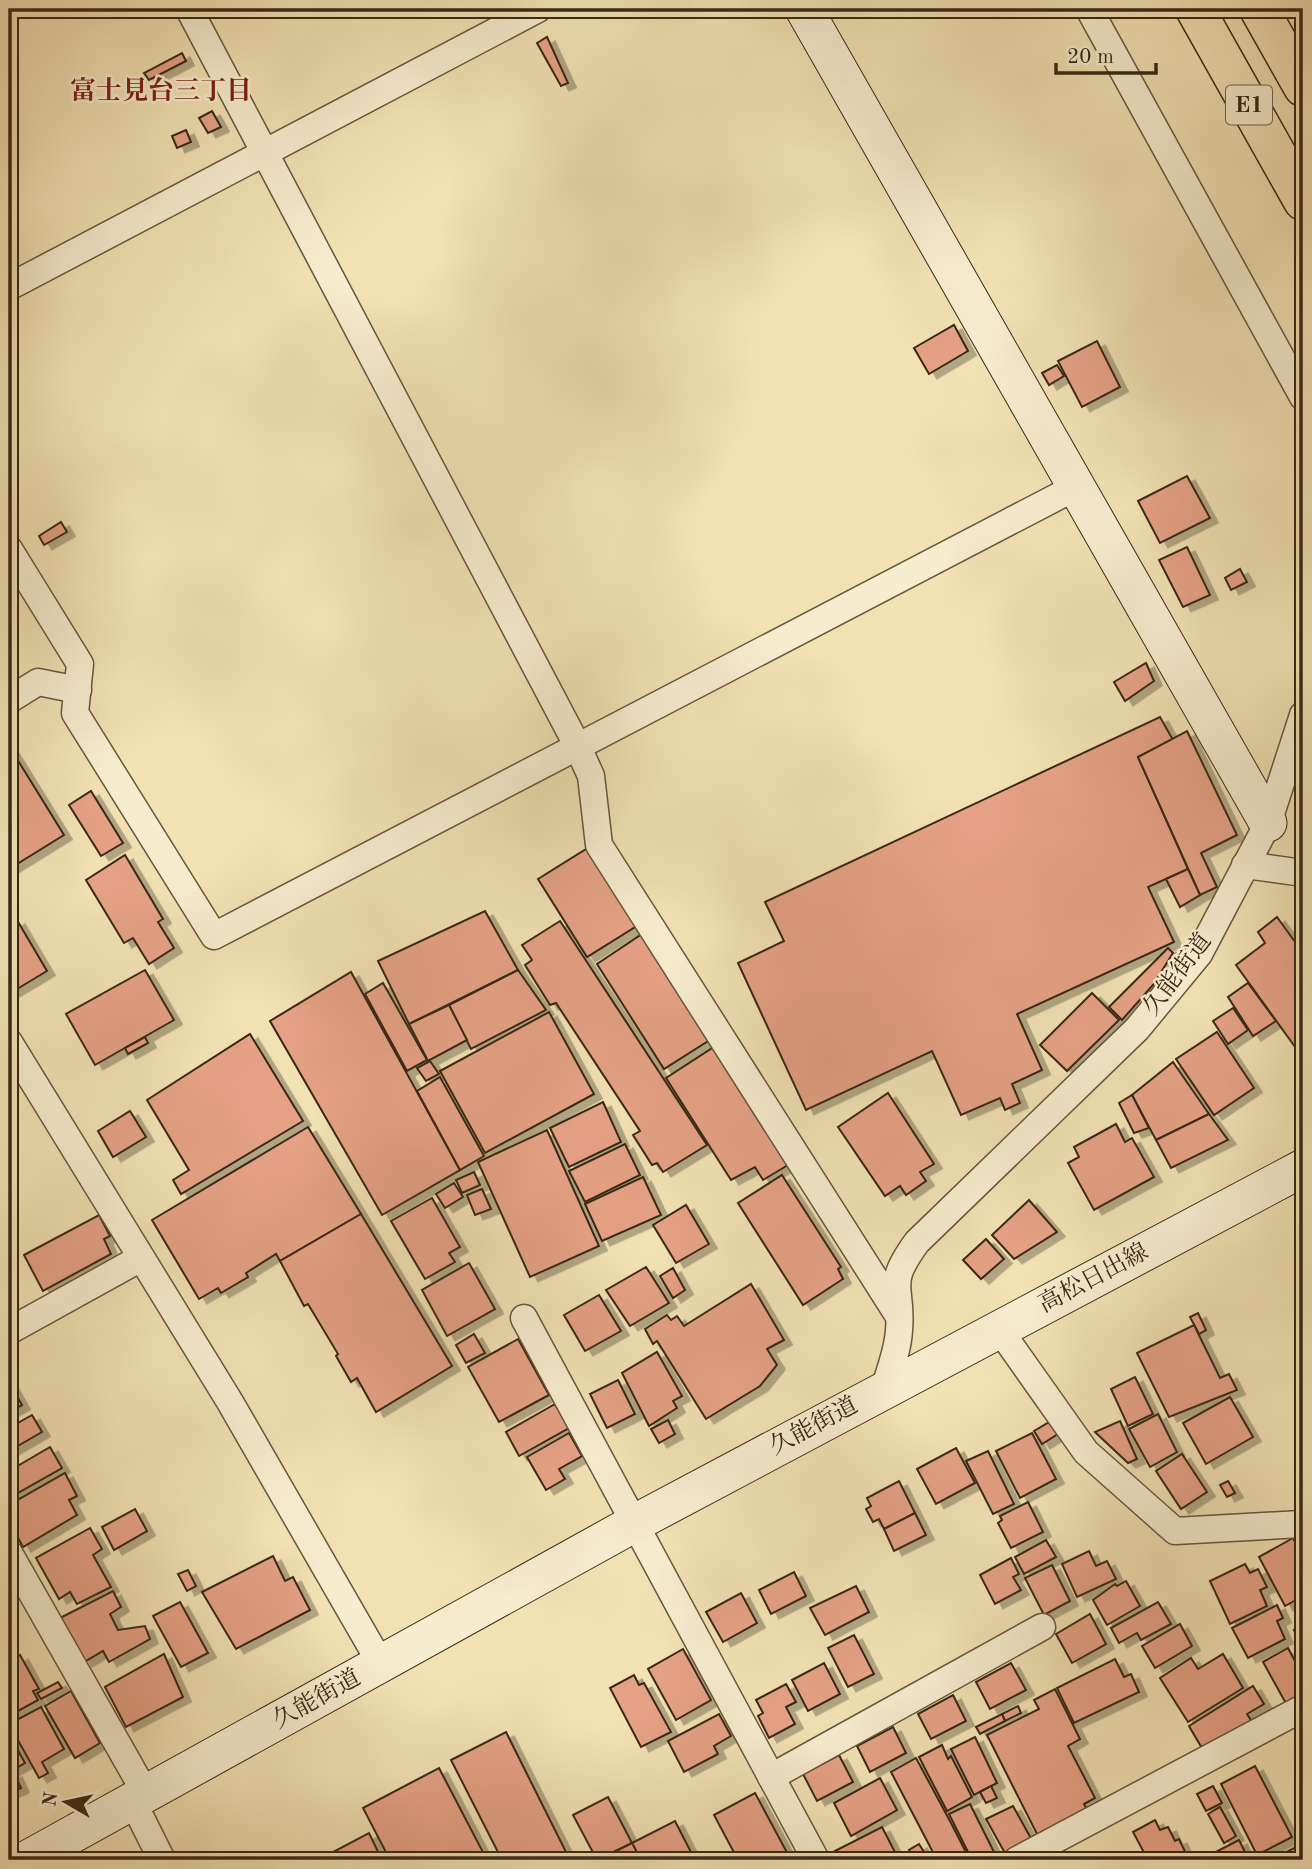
<svg xmlns="http://www.w3.org/2000/svg" width="1312" height="1869" viewBox="0 0 1312 1869" font-family="'Old Standard TT','Noto Serif JP',serif">
<defs>
<filter id="shadow"><feDropShadow dx="8" dy="4.5" stdDeviation="0" flood-color="#0004"/></filter>
</defs>
<rect width="100%" height="100%" fill="#f1e1b3"/>
<filter id="stains"><feTurbulence type="fractalNoise" baseFrequency=".00286" numOctaves="4"/><feColorMatrix values="0 0 0 0 .2 0 0 0 0 .09 0 0 0 0 .02 0 0 0 .5 -.17"/></filter>
<radialGradient id="worn" r=".72"><stop offset=".6" stop-color="#630" stop-opacity="0"/><stop offset="1" stop-color="#630" stop-opacity=".3"/></radialGradient>
<!-- building -->
<g fill="#e5a185" stroke="#392813" stroke-width="2" filter="url(#shadow)">
<path d="M547,37L568,83L561,86L537,43Z"/>
<path d="M182,53L186,61L149,80L144,73Z"/>
<path d="M212,111L221,127L208,133L199,118Z"/>
<path d="M186,130L191,142L177,148L172,136Z"/>
<path d="M954,325L968,351L929,374L914,348Z"/>
<path d="M1097,341L1120,387L1082,407L1058,361Z"/>
<path d="M1057,365L1064,376L1049,385L1042,373Z"/>
<path d="M1187,476L1210,518L1160,543L1138,501Z"/>
<path d="M61,522L67,532L44,545L39,536Z"/>
<path d="M1187,547L1210,595L1183,607L1159,560Z"/>
<path d="M1240,569L1247,582L1231,590L1225,578Z"/>
<path d="M1146,663L1154,681L1125,701L1114,682Z"/>
<path d="M1160,717L1173,740L1138,757L1188,869L1148,887L1174,942L1017,1014L1042,1070L1012,1084L1020,1103L1005,1110L1000,1098L961,1115L932,1051L806,1110L738,963L784,941L765,902Z"/>
<path d="M1187,731L1237,835L1201,853L1217,887L1200,895L1138,757Z"/>
<path d="M9,746L64,835L9,869Z"/>
<path d="M91,791L123,843L101,856L69,805Z"/>
<path d="M591,846L640,924L587,957L538,879Z"/>
<path d="M125,855L163,919L158,922L174,948L149,964L133,938L124,943L86,880Z"/>
<path d="M1188,869L1200,895L1180,907L1166,879Z"/>
<path d="M485,911L518,970L409,1024L378,961Z"/>
<path d="M1277,917L1303,953V1058L1236,965L1265,943L1258,932Z"/>
<path d="M17,920L47,971L12,992L9,987V925Z"/>
<path d="M560,921L707,1145L663,1172L657,1163L652,1165L633,1135L640,1131L556,1003L550,1005L525,965L532,960L522,945Z"/>
<path d="M648,930L716,1036L664,1069L597,964Z"/>
<path d="M1168,948L1173,953L1153,985L1122,1020L1109,1007Z"/>
<path d="M145,970L174,1020L95,1065L66,1014Z"/>
<path d="M518,970L546,1010L471,1049L449,1005Z"/>
<path d="M351,972L460,1170L382,1215L270,1021Z"/>
<path d="M383,983L427,1060L407,1071L365,994Z"/>
<path d="M1248,983L1276,1021L1253,1036L1228,997Z"/>
<path d="M1092,993L1119,1020L1067,1071L1040,1045Z"/>
<path d="M449,1005L467,1040L428,1061L409,1024Z"/>
<path d="M1233,1008L1248,1030L1228,1044L1213,1021Z"/>
<path d="M549,1012L594,1094L485,1153L440,1071Z"/>
<path d="M1217,1032L1254,1088L1214,1115L1176,1059Z"/>
<path d="M250,1034L303,1121L181,1194L173,1180L189,1170L147,1100Z"/>
<path d="M145,1037L148,1043L128,1054L125,1048Z"/>
<path d="M720,1043L788,1165L763,1180L755,1167L731,1180L666,1078Z"/>
<path d="M430,1061L439,1074L426,1081L417,1068Z"/>
<path d="M1173,1062L1209,1114L1156,1140L1132,1095Z"/>
<path d="M440,1077L484,1156L460,1170L417,1091Z"/>
<path d="M888,1093L934,1164L920,1172L926,1181L906,1195L900,1186L885,1196L838,1127Z"/>
<path d="M1132,1095L1149,1128L1134,1133L1119,1103Z"/>
<path d="M603,1102L621,1142L569,1167L550,1128Z"/>
<path d="M130,1111L146,1137L113,1157L98,1131Z"/>
<path d="M1209,1114L1228,1140L1171,1168L1156,1140Z"/>
<path d="M1116,1124L1125,1142L1132,1138L1154,1177L1094,1210L1068,1163L1079,1157L1074,1147Z"/>
<path d="M308,1127L361,1214L280,1261L276,1254L246,1273L248,1277L221,1293L218,1288L199,1299L152,1220Z"/>
<path d="M547,1130L599,1246L530,1277L478,1162Z"/>
<path d="M625,1144L640,1175L585,1202L569,1171Z"/>
<path d="M474,1172L480,1185L462,1193L456,1180Z"/>
<path d="M782,1175L841,1267L838,1269L843,1279L803,1305L738,1203Z"/>
<path d="M643,1177L661,1215L602,1241L585,1204Z"/>
<path d="M454,1183L463,1197L445,1208L436,1194Z"/>
<path d="M482,1189L491,1209L475,1215L467,1195Z"/>
<path d="M432,1198L460,1247L449,1253L455,1262L425,1279L391,1221Z"/>
<path d="M1029,1200L1057,1232L1014,1259L992,1235Z"/>
<path d="M686,1205L709,1244L676,1263L653,1225Z"/>
<path d="M361,1214L452,1366L376,1412L357,1378L351,1382L336,1356L338,1354L308,1304L304,1306L280,1261Z"/>
<path d="M99,1215L110,1236L104,1239L111,1254L43,1291L24,1255Z"/>
<path d="M986,1239L1004,1259L981,1279L963,1260Z"/>
<path d="M469,1263L495,1309L447,1336L422,1290Z"/>
<path d="M646,1267L669,1303L630,1326L606,1290Z"/>
<path d="M673,1268L685,1290L673,1298L660,1276Z"/>
<path d="M751,1284L784,1340L767,1349L777,1365L760,1386L706,1419L657,1341L653,1344L645,1329L667,1315L671,1320L677,1316L684,1326Z"/>
<path d="M599,1295L621,1331L585,1351L564,1315Z"/>
<path d="M1198,1313L1206,1330L1199,1334L1190,1317Z"/>
<path d="M1194,1325L1220,1378L1229,1374L1237,1390L1169,1417L1137,1353Z"/>
<path d="M474,1334L485,1353L466,1363L456,1345Z"/>
<path d="M518,1339L549,1395L499,1422L468,1367Z"/>
<path d="M657,1352L682,1396L673,1401L677,1408L649,1426L622,1373Z"/>
<path d="M1135,1377L1153,1414L1128,1426L1111,1389Z"/>
<path d="M618,1380L635,1414L607,1428L590,1394Z"/>
<path d="M9,1382L22,1405L9,1412Z"/>
<path d="M1230,1397L1253,1437L1206,1464L1183,1423Z"/>
<path d="M555,1404L569,1428L519,1456L506,1432Z"/>
<path d="M1158,1414L1177,1452L1150,1467L1129,1429Z"/>
<path d="M32,1415L42,1432L9,1451V1428Z"/>
<path d="M668,1420L675,1434L659,1443L651,1429Z"/>
<path d="M1051,1421L1058,1434L1042,1444L1034,1431Z"/>
<path d="M1120,1421L1137,1459L1128,1463L1095,1432Z"/>
<path d="M569,1433L582,1456L559,1469L565,1479L546,1490L527,1457Z"/>
<path d="M1032,1433L1056,1479L1020,1498L996,1451Z"/>
<path d="M50,1447L62,1468L9,1498V1471Z"/>
<path d="M956,1448L975,1483L936,1504L917,1469Z"/>
<path d="M988,1451L1014,1504L993,1514L966,1461Z"/>
<path d="M1182,1454L1207,1492L1181,1509L1156,1471Z"/>
<path d="M65,1473L77,1496L69,1500L77,1515L23,1547L11,1525L18,1522L9,1505Z"/>
<path d="M899,1481L915,1513L884,1529L879,1519L873,1522L866,1509L871,1506L867,1498Z"/>
<path d="M1228,1481L1235,1493L1227,1497L1220,1485Z"/>
<path d="M1028,1502L1043,1532L1011,1548L998,1523L1002,1520L1000,1516Z"/>
<path d="M135,1509L147,1531L114,1550L102,1527Z"/>
<path d="M915,1513L926,1535L894,1551L884,1529Z"/>
<path d="M90,1528L102,1549L93,1555L111,1587L77,1604L70,1592L59,1599L36,1558Z"/>
<path d="M1293,1538L1303,1557V1596L1285,1606L1259,1557Z"/>
<path d="M1046,1540L1056,1557L1024,1574L1015,1557Z"/>
<path d="M1089,1551L1096,1566L1107,1561L1116,1579L1077,1597L1062,1564Z"/>
<path d="M273,1556L285,1581L293,1577L310,1610L236,1649L202,1592Z"/>
<path d="M1011,1558L1019,1574L1013,1577L1021,1590L995,1604L980,1575Z"/>
<path d="M1245,1564L1250,1573L1258,1569L1267,1587L1260,1590L1267,1606L1230,1624L1210,1581Z"/>
<path d="M1052,1565L1070,1601L1044,1615L1025,1578Z"/>
<path d="M188,1570L196,1586L187,1591L178,1574Z"/>
<path d="M794,1572L806,1596L771,1614L759,1590Z"/>
<path d="M1126,1581L1140,1606L1107,1625L1093,1600L1115,1584L1117,1586Z"/>
<path d="M856,1586L869,1612L825,1635L810,1608Z"/>
<path d="M113,1591L121,1607L110,1614L118,1630L145,1626L150,1639L109,1662L103,1651L84,1662L60,1618Z"/>
<path d="M741,1593L757,1623L723,1642L706,1612Z"/>
<path d="M180,1602L208,1653L181,1667L153,1616Z"/>
<path d="M1158,1602L1171,1624L1141,1640L1137,1633L1119,1643L1111,1628Z"/>
<path d="M1277,1605L1283,1618L1277,1621L1285,1639L1248,1658L1232,1628Z"/>
<path d="M1090,1614L1106,1644L1072,1663L1056,1634Z"/>
<path d="M1180,1624L1192,1646L1155,1668L1142,1646Z"/>
<path d="M1303,1627V1657L1294,1630Z"/>
<path d="M854,1635L874,1674L848,1687L828,1648Z"/>
<path d="M1288,1648L1303,1676V1701L1289,1709L1263,1662Z"/>
<path d="M683,1649L711,1700L676,1720L648,1669Z"/>
<path d="M164,1654L183,1697L126,1727L105,1687Z"/>
<path d="M1223,1654L1243,1688L1188,1722L1160,1678L1191,1658L1198,1669Z"/>
<path d="M12,1655L15,1658L20,1655L39,1689L33,1691L38,1700L9,1716V1657Z"/>
<path d="M1115,1659L1124,1677L1131,1674L1139,1692L1074,1723L1057,1688Z"/>
<path d="M824,1663L840,1694L808,1711L792,1680Z"/>
<path d="M1011,1663L1026,1690L990,1709L976,1682Z"/>
<path d="M634,1675L639,1685L644,1683L671,1732L641,1747L610,1688Z"/>
<path d="M58,1682L62,1688L41,1699L37,1693Z"/>
<path d="M786,1684L796,1702L786,1707L795,1724L769,1738L758,1716L763,1713L756,1700Z"/>
<path d="M1253,1686L1264,1704L1247,1714L1254,1725L1206,1755L1189,1726Z"/>
<path d="M1055,1689L1080,1739L1068,1746L1095,1798L1084,1804L1090,1815L1040,1840L987,1735L1039,1709L1034,1700Z"/>
<path d="M71,1691L100,1743L75,1758L45,1706Z"/>
<path d="M953,1695L966,1721L931,1739L918,1714Z"/>
<path d="M1018,1706L1021,1713L1005,1721L1002,1714Z"/>
<path d="M41,1707L64,1749L42,1762L48,1773L39,1778L9,1724Z"/>
<path d="M719,1714L731,1736L714,1746L718,1754L684,1772L668,1741Z"/>
<path d="M1002,1714L1005,1721L980,1734L976,1727Z"/>
<path d="M893,1727L906,1753L870,1772L857,1746Z"/>
<path d="M506,1732L570,1860H502L451,1760Z"/>
<path d="M9,1734L25,1763L9,1772Z"/>
<path d="M975,1737L997,1783L974,1795L951,1749Z"/>
<path d="M942,1745L948,1759L951,1756L972,1797L947,1811L919,1757Z"/>
<path d="M839,1755L853,1782L817,1801L803,1774Z"/>
<path d="M916,1758L951,1823L970,1860H937L891,1772Z"/>
<path d="M1255,1766L1292,1837L1257,1855L1221,1784Z"/>
<path d="M439,1768L487,1860H390L363,1808Z"/>
<path d="M14,1773L21,1788L10,1793L9,1776Z"/>
<path d="M880,1778L897,1810L851,1836L834,1803Z"/>
<path d="M991,1786L997,1798L986,1803L980,1792Z"/>
<path d="M1213,1786L1222,1803L1206,1811L1197,1794Z"/>
<path d="M755,1793L791,1860H738L714,1815Z"/>
<path d="M608,1797L632,1843L597,1860L573,1815Z"/>
<path d="M970,1804L995,1854L983,1860H972L949,1814Z"/>
<path d="M1013,1806L1033,1842L1006,1855L986,1819Z"/>
<path d="M1220,1807L1236,1836L1224,1843L1208,1814Z"/>
<path d="M1155,1820L1160,1830L1168,1827L1175,1841L1179,1839L1189,1860H1148L1133,1832Z"/>
<path d="M675,1821L695,1860H641L632,1843Z"/>
<path d="M882,1827L899,1860H840L835,1851Z"/>
<path d="M369,1833L382,1860H318Z"/>
<path d="M1239,1840L1249,1860H1200Z"/>
<path d="M632,1843L641,1860H599Z"/>
<path d="M919,1844L924,1852L913,1858L909,1850Z"/>
<path d="M1296,1847L1303,1860H1271Z"/>
</g>
<g fill="none" stroke-linecap="round" stroke-linejoin="round">
<!-- street casing -->
<g stroke="#67563b" stroke-width="29">
<g id="street">
<path d="M189,9L577,745L591,776L599,845L898,1315"/>
<path d="M1089,9L1303,397"/>
<path d="M9,287L538,9"/>
<path d="M9,549L80,664L75,713L214,936L1076,487"/>
<path d="M9,700L38,682L78,690"/>
<path d="M1245,865L1303,873"/>
<path d="M9,1042L230,1402L381,1664"/>
<path d="M524,1318L816,1860"/>
<path d="M999,1329L1086,1452L1175,1531L1301,1524L1303,1528"/>
<path d="M9,1331L141,1258"/>
<path d="M884,1389C890,1370 898,1350 899,1330C903,1285 884,1287 917,1242L1137,1029L1199,954L1268,823L1303,715"/>
<path d="M9,1553L146,1794"/>
<path d="M771,1777L1042,1627"/>
<path d="M133,1802L162,1860"/>
<path d="M1017,1860L1303,1708"/>
</g>
</g>
<!-- secondary casing -->
<g stroke="#392813" stroke-width="39">
<g id="secondary">
<path d="M804,9L1268,823"/>
<path d="M26,1860L635,1523L1303,1168"/>
</g>
</g>
<!-- highway casing -->
<g stroke="#392813" stroke-width="41">
<g id="highway">
<path d="M1195,9L1303,201"/>
<path d="M1259,9L1303,87"/>
</g>
</g>
<!-- street -->
<use href="#street" stroke="#f6ecce" stroke-width="26"/>
<!-- secondary -->
<use href="#secondary" stroke="#f6ecce" stroke-width="37"/>
<!-- highway -->
<use href="#highway" stroke="#f1e1b3" stroke-width="38"/>
</g>
<g text-anchor="middle" dominant-baseline="central" stroke-width="5" stroke-linejoin="round" paint-order="stroke">
<!-- shield labels -->
<rect fill="#f6ecce" stroke="#72634b" stroke-width="2" x="1226" y="85.5" width="46" height="39" rx="5"/>
<g font-size="23" font-weight="bold" fill="#392813">
<text x="1249" y="105">E1</text>
</g>
<!-- street labels -->
<g font-size="24" fill="#392813" stroke="#f6ecce">
<text transform="translate(1178 975) rotate(-53)">久能街道</text>
<text transform="translate(1094 1279) rotate(-28)">高松日出線</text>
<text transform="translate(814 1427) rotate(-28)">久能街道</text>
<text transform="translate(317 1700) rotate(-29)">久能街道</text>
</g>
<!-- neighbourhood labels -->
<g font-size="26" font-weight="bold" fill="#7a1f14" stroke="#f6ecce">
<text x="161" y="92">富士見台三丁目</text>
</g>
</g>
<!-- margin -->
<rect width="1312" height="1869" fill="none" stroke="#f1e1b3" stroke-width="35"/>
<rect x="10" y="10" width="1291" height="1848" fill="none" stroke="#392813" stroke-width="3.5"/>
<rect x="18" y="18" width="1277" height="1834" fill="none" stroke="#392813" stroke-width="2"/>
<!-- north arrow -->
<g transform="translate(66 1802) rotate(279)" stroke="#f6ecce" stroke-width="5" paint-order="stroke">
<path d="M0-5L12 26L0 18L-12 26Z" fill="#392813"/>
<text y="-10" font-size="19" font-weight="bold" text-anchor="middle" fill="#392813">N</text>
</g>
<!-- scale -->
<path d="M1056 63v10h100v-10" fill="none" stroke="#392813" stroke-width="3.5"/>
<text x="1067" y="63" font-size="21" fill="#392813" stroke="#f6ecce" stroke-width="5" paint-order="stroke">20 m</text>
<rect width="100%" height="100%" filter="url(#stains)"/>
<rect width="100%" height="100%" fill="url(#worn)"/>
</svg>
